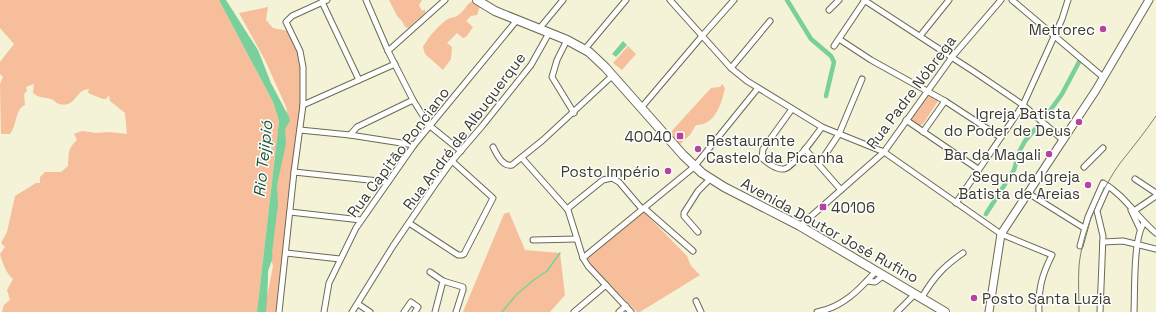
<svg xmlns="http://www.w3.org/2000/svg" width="1156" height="312" viewBox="0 0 1156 312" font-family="'Space Grotesk',sans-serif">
<rect width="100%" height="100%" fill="#f4f2d7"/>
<!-- green -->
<g fill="#f7be9b">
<path d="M0,0H219L273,102L279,121L257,312H2L4,305L10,300L7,290L13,279C7,275 2,262 0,254L5,247L1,243L7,232L15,196L36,183H40V177L45,172H61L68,166C69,154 67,149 77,140L74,134L82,131L96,133L109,132L127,134L125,113L110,101L109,95L106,99H103L88,93L89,89C75,89 76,109 59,104C56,103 54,100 51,99C45,97 38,98 33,93L34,84L26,87L27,91L24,94L25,105C15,109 17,126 10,134H1L0,84L3,77L0,74V62L14,44L0,28Z"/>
<path d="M389,0H422L419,5L422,11L425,9V13L408,28L405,27L402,21L397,16Z"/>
<path d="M473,1L480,6L477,15L471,16L466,21L473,27L466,37L463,38L457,33L447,43L452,47L451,59L443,70L425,54L423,47C428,37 439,25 448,19C451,17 455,18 457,16C464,12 466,4 473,1Z"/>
<path d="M268,7L266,20L273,28L288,31L296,42L303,77L295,189L277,312H264L273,266L269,254L277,177L287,109L265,60L239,13Z"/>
<path d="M628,46L636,54L622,70L613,63Z"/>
<path d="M722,84L725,88C722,101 718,116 706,123C703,124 699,125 696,125L690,135L679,145L669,134L711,88L720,87Z"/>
<path d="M926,93L937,98L938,101L923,124L920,126L909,119Z"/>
<path d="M643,211L683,252L687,256L691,266L700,275L640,312H637L592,266L587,259Z"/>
<path d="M509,212L525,250L560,253L565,295L550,312H463L504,214Z"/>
</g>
<!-- water -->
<g fill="#7ad09a">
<path d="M219,0H226L258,50L271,83L289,117L290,121L285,129L286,144L277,185L278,205L272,253C274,261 268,266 268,274C268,287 267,299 266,312H257L279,121L273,102Z"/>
<path d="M623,41L627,45L616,57L612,54Z"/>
</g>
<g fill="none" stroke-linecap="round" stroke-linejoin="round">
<!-- stream -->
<path stroke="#7ad09a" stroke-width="1.5" d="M502,312L517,294L535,279L547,271L560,253"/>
<!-- canal -->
<g stroke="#7ad09a" stroke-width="4.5">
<path d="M787,0L811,39L831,56L834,62L826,96"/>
<path d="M1044,119L1062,94L1079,62"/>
<path d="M986,214L1014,170L1019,152L1025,141L1041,122"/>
</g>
<!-- minor casing -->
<g stroke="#6c6a53" stroke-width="7">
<g id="minor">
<path d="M366,0L388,51L413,100L425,119L430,126L461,151"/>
<path d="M670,0L731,68L747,81L822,127L884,152L1001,234L1052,255C1042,275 1038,289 1039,312"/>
<path d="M864,0L976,73L1023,105L1063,140"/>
<path d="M1012,0L1103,77"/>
<path d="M322,2L359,80"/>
<path d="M829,10L839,0"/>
<path d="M539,29L563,0"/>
<path d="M920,36L949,0"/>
<path d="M839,39L871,60L945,101L1000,137"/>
<path d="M567,40L557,60L552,77L574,113"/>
<path d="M834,46L865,0"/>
<path d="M585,49L626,0"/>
<path d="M388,51L445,0"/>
<path d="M731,68L770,21"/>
<path d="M303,105L395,64"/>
<path d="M641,108L702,36L734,0"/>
<path d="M792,109L763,149L762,158C767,163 777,170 784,169C793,168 816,135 822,127"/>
<path d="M906,120L978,169"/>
<path d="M300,130L350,135L414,145"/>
<path d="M923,132L945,101"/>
<path d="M350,135L357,127L413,100"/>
<path d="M493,147C497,154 502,167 512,165L543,140L612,76"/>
<path d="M805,149L841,190"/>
<path d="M522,158L568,210L583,258L588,266L631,312"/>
<path d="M819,164L839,134L862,79"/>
<path d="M1084,167L1103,148"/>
<path d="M294,172L388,182"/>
<path d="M1135,179L1156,193"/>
<path d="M1028,193L1084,228"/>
<path d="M956,203L1023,105L1062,19L1068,0"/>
<path d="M644,208L693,251"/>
<path d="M567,209L603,180L612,178L619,182L642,209"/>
<path d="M1131,210L1140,229"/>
<path d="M1134,211L1156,196"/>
<path d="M290,212L361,220"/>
<path d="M409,223L458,255H462L464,254L493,198L452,161"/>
<path d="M800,226L884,152L952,57L1001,0"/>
<path d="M698,232L684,216V213L698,191L710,179"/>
<path d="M533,240L577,239"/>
<path d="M1103,242L1123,241L1156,249"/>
<path d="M1080,246L1088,217L1103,183C1125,195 1137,218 1156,233"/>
<path d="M286,253L340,259"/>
<path d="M583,258L694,167L758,88"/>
<path d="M430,272L443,281L463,287V290L456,312"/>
<path d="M867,281L875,282L883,276"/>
<path d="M922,297C934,277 943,267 963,253"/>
<path d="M696,301L701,312"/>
<path d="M358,304L370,312"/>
<path d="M279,312L294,172L303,105V67L300,51L286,22L292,16L327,0"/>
<path d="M324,312L329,283L356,228L414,145L517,20"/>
<path d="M352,312L393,246L434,186L452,161L483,125L531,65L549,33"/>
<path d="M404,312L411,302L418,307L415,312"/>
<path d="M435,312L443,281"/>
<path d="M574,312L606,285"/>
<path d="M619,312L626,306"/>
<path d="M817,312C843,307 859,290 876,271"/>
<path d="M897,312L915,294"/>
<path d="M1100,312L1103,236L1097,211L1108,186"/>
<path d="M1134,312C1135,291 1133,238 1144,223"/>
</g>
</g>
<!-- secondary casing -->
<g stroke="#6c6a53" stroke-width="9">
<path id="secondary" d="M989,312L1001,234L1096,90L1149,0"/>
</g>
<!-- primary casing -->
<g stroke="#6c6a53" stroke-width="10">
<path id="primary" d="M477,0L495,11L567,40L589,52L605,67L683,155L702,173L724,187L800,226L945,312"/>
</g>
<!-- minor -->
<use href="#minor" stroke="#fff" stroke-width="5"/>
<!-- secondary -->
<use href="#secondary" stroke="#fff" stroke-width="7"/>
<!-- primary -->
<use href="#primary" stroke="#fff" stroke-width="8"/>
<!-- tram -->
<path stroke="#81806f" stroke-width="1" d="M1079,312C1079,297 1078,281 1079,266C1082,233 1101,189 1121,162C1133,147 1145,132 1156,116"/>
</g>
<!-- markers -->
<g fill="#b5449f" stroke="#fff" stroke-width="1.5">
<circle cx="1103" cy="29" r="4"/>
<circle cx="1079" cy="122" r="4"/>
<rect x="676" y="132" width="8" height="8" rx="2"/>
<circle cx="698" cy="149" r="4"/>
<circle cx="1049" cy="154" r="4"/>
<circle cx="668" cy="171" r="4"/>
<circle cx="1088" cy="185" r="4"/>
<rect x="819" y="203" width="8" height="8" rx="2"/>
<circle cx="974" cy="298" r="4"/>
</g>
<g text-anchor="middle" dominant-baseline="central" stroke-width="3" stroke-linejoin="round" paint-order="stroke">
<!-- poi labels -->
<g font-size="15" fill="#3a3a2f" stroke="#fff" text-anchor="end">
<text x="1095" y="29">Metrorec</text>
<text x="1071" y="113">Igreja Batista<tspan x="1071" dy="17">do Poder de Deus</tspan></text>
<text x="672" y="136">40040</text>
<text x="706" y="140" text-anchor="start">Restaurante<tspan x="706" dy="17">Castelo da Picanha</tspan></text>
<text x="1041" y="154">Bar da Magali</text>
<text x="660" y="171">Posto Império</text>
<text x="1080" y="176">Segunda Igreja<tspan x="1080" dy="17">Batista de Areias</tspan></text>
<text x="831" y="207" text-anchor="start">40106</text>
<text x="982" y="298" text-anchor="start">Posto Santa Luzia</text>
</g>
<!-- street labels -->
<g font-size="15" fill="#3a3a2f" stroke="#fff">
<text transform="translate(911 92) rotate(-53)">Rua Padre Nóbrega</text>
<text transform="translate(464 131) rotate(-53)">Rua André de Albuquerque</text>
<text transform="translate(398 152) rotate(-53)">Rua Capitão Ponciano</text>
<text transform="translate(830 230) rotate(29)">Avenida Doutor José Rufino</text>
</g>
<!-- water labels -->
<g font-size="16" font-style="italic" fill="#165634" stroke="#fff">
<text transform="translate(263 159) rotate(-84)">Rio Tejipió</text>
</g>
</g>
</svg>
